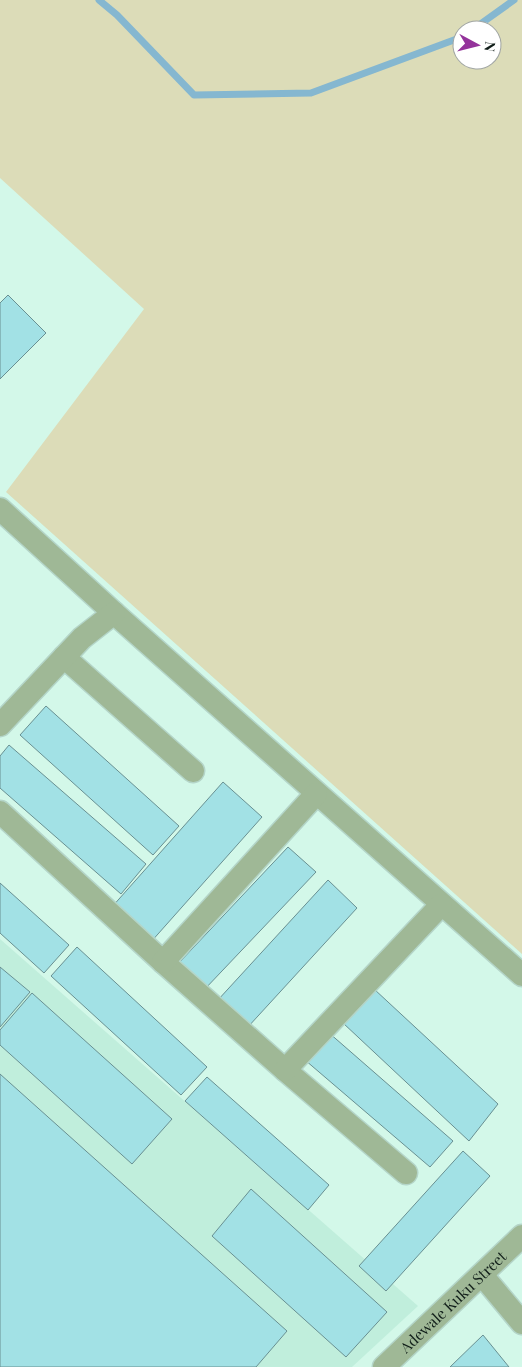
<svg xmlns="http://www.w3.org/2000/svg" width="522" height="1367" viewBox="0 0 522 1367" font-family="'Playfair Display',serif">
<rect width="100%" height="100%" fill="#d3f8e9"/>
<!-- built -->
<path fill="#c0eedc" d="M0,939L418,1306L352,1367H0Z"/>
<!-- green -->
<path fill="#dcdcb8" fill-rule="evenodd" d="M0,0H522V954L6,492L144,309L0,178ZM462,30H492V60H462Z"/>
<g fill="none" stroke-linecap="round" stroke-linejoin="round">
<!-- stream -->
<g stroke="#85b7d0" stroke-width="7">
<path d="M99,0L117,15L194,95L311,93L462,37"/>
<path d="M472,30L514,0"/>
</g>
</g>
<!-- building -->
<g fill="#a2e1e5" stroke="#699092">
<path d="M8,295L46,333L0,379V303Z"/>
<path d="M46,706L179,826L153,855L20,735Z"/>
<path d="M9,745L146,864L121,894L0,788V756Z"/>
<path d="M223,782L262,817L150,943L111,908Z"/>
<path d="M288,847L316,872L203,991L176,966Z"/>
<path d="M328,880L357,908L247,1028L217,1001Z"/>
<path d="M0,883L69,945L44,973L0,933Z"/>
<path d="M77,947L207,1067L181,1095L51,976Z"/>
<path d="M0,967L30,992L0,1027Z"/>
<path d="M374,989L498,1104L469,1141L343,1023Z"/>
<path d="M32,993L172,1119L132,1164L0,1045V1030Z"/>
<path d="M328,1032L453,1141L430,1167L305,1060Z"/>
<path d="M0,1074L287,1331L256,1367H0Z"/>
<path d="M207,1077L329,1185L308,1210L185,1101Z"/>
<path d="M463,1151L490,1176L386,1291L359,1266Z"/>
<path d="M251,1189L387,1312L346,1357L212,1236Z"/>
<path d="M483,1335L509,1367H450Z"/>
</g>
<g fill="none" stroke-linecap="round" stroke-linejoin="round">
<!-- minor casing -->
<g stroke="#b4d5c8" stroke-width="25">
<g id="minor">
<path d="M0,509L114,613L522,975"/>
<path d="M64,657L193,771"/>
<path d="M0,725L82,638L114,613"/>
<path d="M0,812L163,962L285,1070L406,1173"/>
<path d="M163,962L316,794"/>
<path d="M285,1070L441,905"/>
<path d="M482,1275L522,1323"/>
<path id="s1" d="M384,1367L522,1236"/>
</g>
</g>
<!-- minor -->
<use href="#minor" stroke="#9fb896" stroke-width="22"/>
</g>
<g text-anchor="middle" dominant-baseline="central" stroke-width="4" stroke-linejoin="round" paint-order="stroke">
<!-- street labels -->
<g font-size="15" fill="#111e19" stroke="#fff">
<text stroke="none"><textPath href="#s1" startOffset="95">Adewale Kuku Street</textPath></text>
</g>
</g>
<!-- north arrow -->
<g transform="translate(477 45) rotate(97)"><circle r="24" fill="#ffffff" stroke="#a0a5a3"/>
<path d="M0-4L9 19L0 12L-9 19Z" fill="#94339b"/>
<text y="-8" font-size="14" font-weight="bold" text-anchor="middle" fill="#111e19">N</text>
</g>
</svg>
